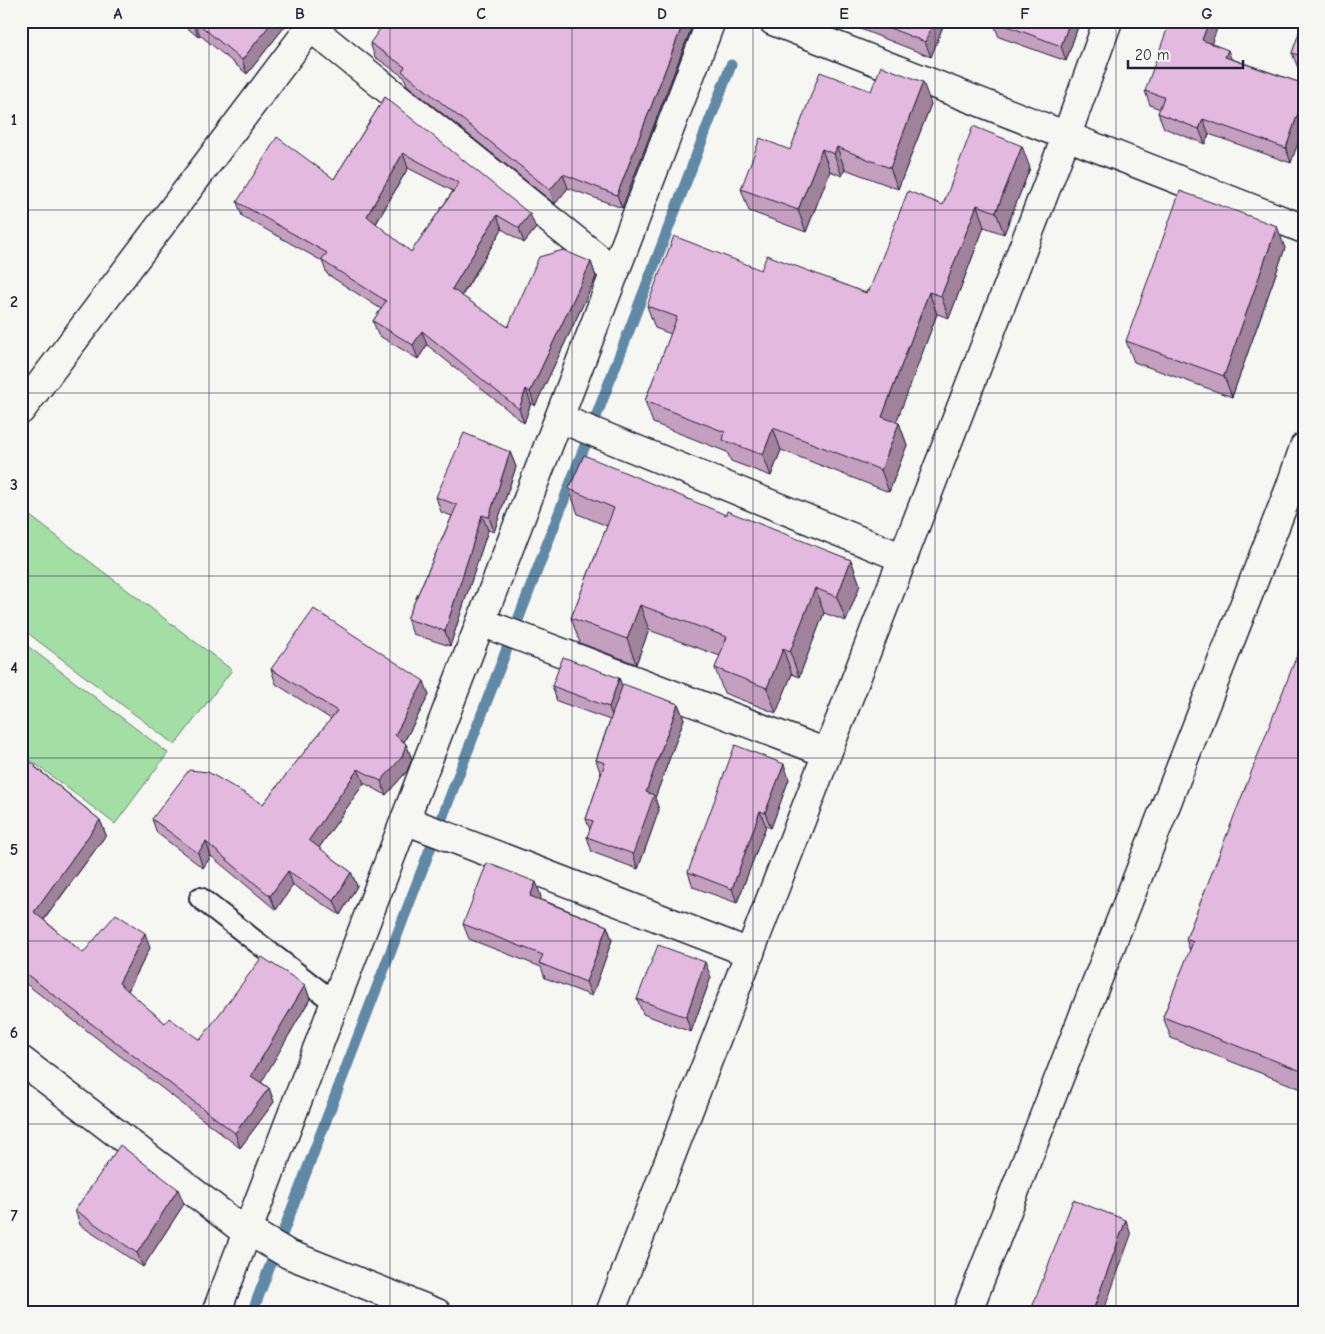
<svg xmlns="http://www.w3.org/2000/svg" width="1325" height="1334" viewBox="0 0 1325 1334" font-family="'Comic Neue',sans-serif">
<rect width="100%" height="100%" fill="#f6f6f2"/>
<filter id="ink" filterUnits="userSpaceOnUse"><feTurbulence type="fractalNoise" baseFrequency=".02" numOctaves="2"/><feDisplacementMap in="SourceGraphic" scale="10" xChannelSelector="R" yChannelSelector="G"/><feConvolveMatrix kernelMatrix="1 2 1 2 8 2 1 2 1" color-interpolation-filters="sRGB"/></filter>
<g filter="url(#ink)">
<!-- green -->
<g fill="#a3dea4" stroke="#628070">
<path d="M21,509L232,670L175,745L21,628Z"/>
<path d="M21,641L168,753L115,824L21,753Z"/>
</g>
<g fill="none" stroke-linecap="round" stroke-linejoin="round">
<!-- stream -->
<path stroke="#6189a6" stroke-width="11" d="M252,1313L731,65"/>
<!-- lane casing -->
<g stroke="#22223b" stroke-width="24">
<path id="lane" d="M200,898L335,1003"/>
</g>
<!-- street casing -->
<g stroke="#22223b" stroke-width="31">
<g id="street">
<path d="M773,21L1304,229"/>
<path d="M310,27L615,272"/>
<path d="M21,410L315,21"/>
<path d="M559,418L903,558"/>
<path d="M481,622L827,753"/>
<path d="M405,820L750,953"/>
<path d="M21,1060L247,1233L261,1238L288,1254L437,1313"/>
<path d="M216,1313L711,21"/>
<path d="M610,1313L1066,137L1108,21"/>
</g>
</g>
<!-- secondary casing -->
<g stroke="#22223b" stroke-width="31">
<path id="secondary" d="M967,1313L1290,488L1304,447"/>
</g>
<!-- lane -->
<use href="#lane" stroke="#f6f6f2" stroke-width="20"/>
<!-- street -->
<use href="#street" stroke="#f6f6f2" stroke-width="28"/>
<!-- secondary -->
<use href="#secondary" stroke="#f6f6f2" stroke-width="28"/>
</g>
<!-- wall -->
<g fill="#c49fc0" stroke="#22223b" fill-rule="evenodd">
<path d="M179,21H285L286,25L247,74L200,35L198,37Z"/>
<path d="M694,21L622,208L568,188L555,204L407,85L404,77L375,57L370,43Z"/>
<path d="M840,21H945L931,57Z"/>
<path d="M1080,21L1066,61L999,37L993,22Z"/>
<path d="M1304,21V70L1298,68L1292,53Z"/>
<path d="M1212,44L1232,59L1304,84L1291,163L1209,134L1205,144L1164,128L1158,113L1160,109L1150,105L1145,91Z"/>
<path d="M871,91L931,104L898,189L845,169L842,176L830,171L806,232L749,211L741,189L790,150Z"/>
<path d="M385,97L536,228L524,243L502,229L462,296L508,327L591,262L596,277L535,406L531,403L524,423L427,345L418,359L378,335L373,321L381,309L327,274L322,261L242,216L237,202L334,179ZM408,168L453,191L411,252L376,224Z"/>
<path d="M1030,168L1004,234L984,227L949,318L937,314L896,422L899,423L907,445L889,492L781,450L771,476L731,461L727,452L653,423L645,401L671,334L655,328L647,306L761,270L866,293L869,291L943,205Z"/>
<path d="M1285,248L1232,397L1134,362L1126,341Z"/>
<path d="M510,452L516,467L494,532L488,530L450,646L413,634L407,619L452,516L441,512L436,497Z"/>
<path d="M569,489L726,515L851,560L860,585L846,621L824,613L799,677L792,674L776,713L724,693L715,668L720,656L649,630L636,664L580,643L571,618L607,526L578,514Z"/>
<path d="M1304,646V1090L1171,1038L1163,1017L1190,951L1186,939Z"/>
<path d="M271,669L429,695L404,742L406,744L412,759L407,771L386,795L364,783L319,848L351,872L357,886L340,915L293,885L276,910L211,856L203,868L157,833L152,819L263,804L331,719L276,684Z"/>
<path d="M619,678L622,686L678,704L684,719L655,798L659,810L638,869L592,852L587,837L590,830L586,819L601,775L596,760L610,720L557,701L552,686Z"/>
<path d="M21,755L100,820L106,835L44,920L83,953L150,948L128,991L165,1023L200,1040L305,985L310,999L261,1082L269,1088L274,1102L240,1148L21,980Z"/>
<path d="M789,779L771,828L766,826L737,903L693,887L688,872Z"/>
<path d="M536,882L541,897L540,899L607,926L612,940L592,996L545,978L541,967L469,939L463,924Z"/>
<path d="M711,977L691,1032L643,1014L637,999Z"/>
<path d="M184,1204L143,1267L80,1225L75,1210Z"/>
</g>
<!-- shaded-wall -->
<g fill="#a0829c" stroke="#22223b">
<path d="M194,21L200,35L198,37L193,22Z"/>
<path d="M273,21H285L286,25L247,74L242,60Z"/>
<path d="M684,21H694L622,208L617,195Z"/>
<path d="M934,21H945L931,57L925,42Z"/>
<path d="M1070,21H1080L1066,61L1061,46Z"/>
<path d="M1209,21H1220L1207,55L1202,40Z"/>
<path d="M1228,50L1233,64L1225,57Z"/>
<path d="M923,82L931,104L898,189L890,168Z"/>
<path d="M1304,96V126L1291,163L1286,148Z"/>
<path d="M1203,119L1209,134L1205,144L1199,129Z"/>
<path d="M1022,146L1030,168L1004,234L996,212Z"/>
<path d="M837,147L845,169L842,176L834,154Z"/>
<path d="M822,149L830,171L806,232L798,210Z"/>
<path d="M403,153L408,168L372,230L367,216Z"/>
<path d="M563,174L568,188L555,204L550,190Z"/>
<path d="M977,205L984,227L949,318L941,296Z"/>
<path d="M530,214L536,228L524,243L519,228Z"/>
<path d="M497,215L502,229L457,303L452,289Z"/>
<path d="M1277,226L1285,248L1232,397L1224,376Z"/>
<path d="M591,262L596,277L535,406L530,392Z"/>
<path d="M929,292L937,314L890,439L882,417Z"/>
<path d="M422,331L427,345L418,359L413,345Z"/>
<path d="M526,389L531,403L524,423L519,409Z"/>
<path d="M899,423L907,445L889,492L881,470Z"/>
<path d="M773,428L781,450L771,476L763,455Z"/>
<path d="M510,452L516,467L494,532L489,517Z"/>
<path d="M482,515L488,530L450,646L445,631Z"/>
<path d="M851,560L860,585L846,621L837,597Z"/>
<path d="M815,588L824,613L799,677L790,652Z"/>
<path d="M640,605L649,630L636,664L627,639Z"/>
<path d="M783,649L792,674L776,713L767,688Z"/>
<path d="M619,678L625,693L614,722L609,707Z"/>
<path d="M424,681L429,695L400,749L395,735Z"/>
<path d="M678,704L684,719L655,798L659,810L638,869L633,854L646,792Z"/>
<path d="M406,744L412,759L407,771L386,795L381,781Z"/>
<path d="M784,764L789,779L771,828L765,813Z"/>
<path d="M358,769L364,783L314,855L309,840Z"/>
<path d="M760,811L766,826L737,903L732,889Z"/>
<path d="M100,820L106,835L39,926L34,912Z"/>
<path d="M206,842L211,856L203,868L198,853Z"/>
<path d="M288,871L293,885L276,910L270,896Z"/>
<path d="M351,872L357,886L340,915L334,901Z"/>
<path d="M536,882L541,897L536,910L530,896Z"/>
<path d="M607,926L612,940L592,996L586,982Z"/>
<path d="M145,933L150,948L124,998L119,983Z"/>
<path d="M705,962L711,977L691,1032L686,1017Z"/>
<path d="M305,985L310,999L257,1090L251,1076Z"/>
<path d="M22,1075L25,1083L21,1088V1076Z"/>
<path d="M269,1088L274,1102L240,1148L235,1133Z"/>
<path d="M178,1189L184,1204L143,1267L137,1253Z"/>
<path d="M1126,1220L1131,1235L1103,1313H1092Z"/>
</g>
<!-- building -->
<g fill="#e4b9df" stroke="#22223b" fill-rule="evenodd">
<path d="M195,21H273L242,60Z"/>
<path d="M386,21H684L617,195L563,174L550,190L402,71L405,67L370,43Z"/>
<path d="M872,21H934L925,42Z"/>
<path d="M994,21H1070L1061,46Z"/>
<path d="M1170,21H1209L1202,40L1228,50L1225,57L1304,84V96L1286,148L1203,119L1199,129L1158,113L1164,97L1145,91Z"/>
<path d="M1303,21H1304V57L1292,53Z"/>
<path d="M881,66L923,82L890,168L837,147L834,154L822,149L798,210L741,189L760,138L790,150L820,72L871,91Z"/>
<path d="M385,97L530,214L519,228L497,215L452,289L508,327L539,257L563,250L591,262L530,392L526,389L519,409L422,331L413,345L373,321L386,301L321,260L327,253L237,202L277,137L334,179ZM403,153L459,183L411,252L367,216Z"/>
<path d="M973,126L1022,146L996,212L977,205L941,296L929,292L882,417L899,423L881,470L773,428L763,455L723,440L725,432L645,401L677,317L647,306L674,236L761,270L767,255L866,293L867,290L869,291L908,191L943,205Z"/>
<path d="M1180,191L1277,226L1224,376L1126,341Z"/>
<path d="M464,433L510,452L489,517L482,515L445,631L407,619L457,505L436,497Z"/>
<path d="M584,455L726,515L727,511L851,560L837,597L815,588L790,652L783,649L767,688L715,668L727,637L640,605L627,639L571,618L614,508L569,489Z"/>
<path d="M314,609L424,681L395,735L406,744L402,757L381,781L358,769L309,840L351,872L334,901L288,871L270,896L206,842L198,853L152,819L189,770L208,772L263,804L337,711L271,669Z"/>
<path d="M1301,645L1304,646V1072L1163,1017L1193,942L1186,939Z"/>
<path d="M563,657L619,678L609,707L552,686Z"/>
<path d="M623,684L678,704L646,792L654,795L633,854L587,837L593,821L586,819L605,763L596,760Z"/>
<path d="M735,745L784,764L765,813L760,811L732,889L688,872Z"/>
<path d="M21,755L36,766L35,767L100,820L34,912L83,953L116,914L145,933L119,983L165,1023L169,1018L200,1040L262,957L305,985L251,1076L269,1088L235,1133L21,970Z"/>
<path d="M487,863L536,882L530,896L607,926L586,982L539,963L543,955L463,924Z"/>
<path d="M658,945L705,962L686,1017L637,999Z"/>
<path d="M120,1145L178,1189L137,1253L75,1210Z"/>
<path d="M1073,1200L1126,1220L1092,1313H1030Z"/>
</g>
</g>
<!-- grid -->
<path fill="none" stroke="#22223b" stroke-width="1" stroke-opacity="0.55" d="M209,21V1313M390,21V1313M572,21V1313M753,21V1313M935,21V1313M1116,21V1313M21,210H1304M21,393H1304M21,576H1304M21,758H1304M21,941H1304M21,1124H1304"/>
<!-- margin -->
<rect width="1325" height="1334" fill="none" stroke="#f6f6f2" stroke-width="55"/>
<!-- scale -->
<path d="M1128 60v8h115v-8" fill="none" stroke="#22223b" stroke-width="2.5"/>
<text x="1135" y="60" font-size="15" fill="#22223b" stroke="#f6f6f2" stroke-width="4" paint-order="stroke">20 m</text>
<rect x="28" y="28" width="1270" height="1278" fill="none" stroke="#22223b" stroke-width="2"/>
<g font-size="16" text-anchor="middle" font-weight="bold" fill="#22223b">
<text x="118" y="19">A</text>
<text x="300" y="19">B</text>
<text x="481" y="19">C</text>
<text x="662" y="19">D</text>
<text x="844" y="19">E</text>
<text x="1025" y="19">F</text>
<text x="1207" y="19">G</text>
<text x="14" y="125">1</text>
<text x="14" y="307">2</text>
<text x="14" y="490">3</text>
<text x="14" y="673">4</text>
<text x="14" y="855">5</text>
<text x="14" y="1038">6</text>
<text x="14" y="1221">7</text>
</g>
</svg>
